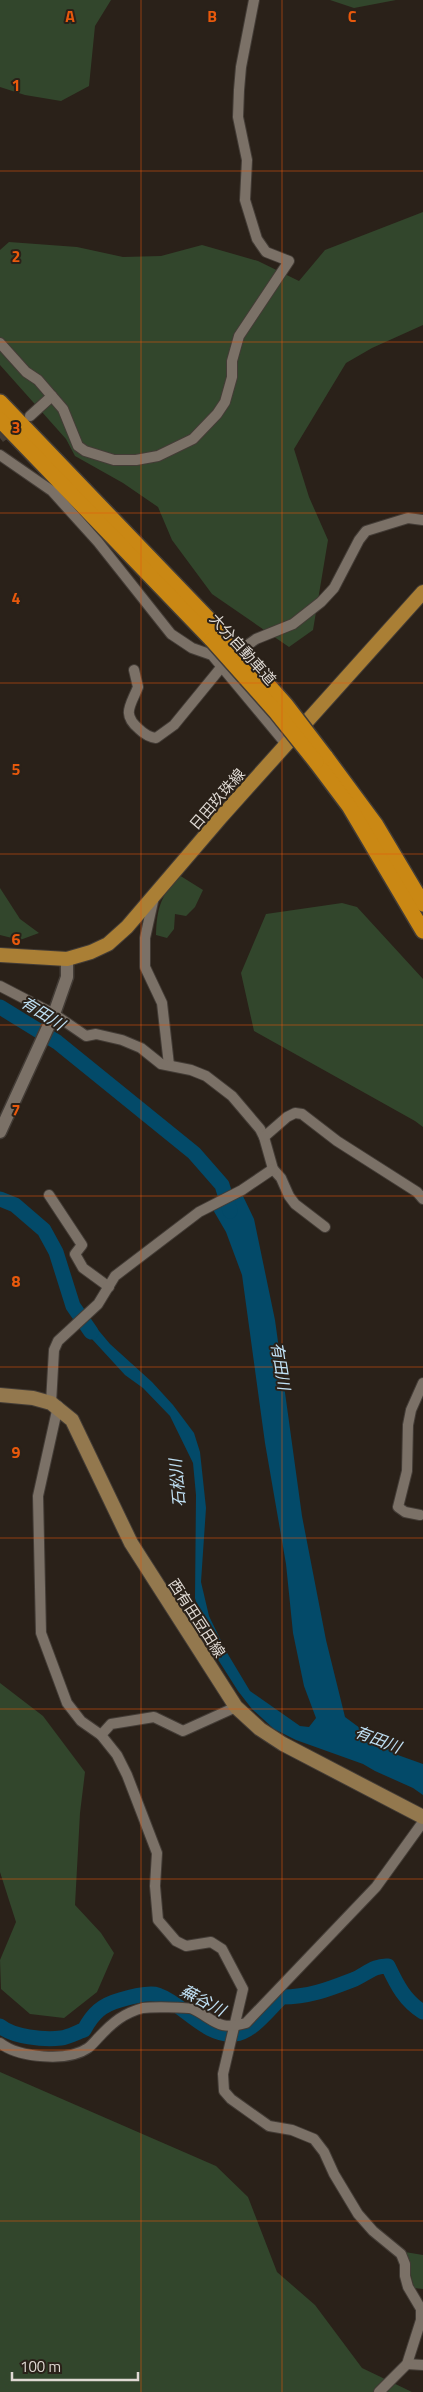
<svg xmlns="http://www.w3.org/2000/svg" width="423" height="2392" viewBox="0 0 423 2392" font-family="'Titillium Web','Noto Sans JP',sans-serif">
<rect width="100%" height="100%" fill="#2a2119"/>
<!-- green -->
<g fill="#32462c">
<path d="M0,0H111L95,26L89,86L61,101L25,95L0,87Z"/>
<path d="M330,0H396L354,8Z"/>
<path d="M423,212V325L372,348L346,363L294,449L309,497L328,540L313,630L289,647L212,594L172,540L158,507L123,483L75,456L66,439L0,365V250L9,242L77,247L123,257L161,256L202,245L258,261L299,281L325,250Z"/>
<path d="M179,875L203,890L195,907L186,916L175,914L174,929L167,938L156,935C157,906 161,897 179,875Z"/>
<path d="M0,888L20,919L39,933L20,940L0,935Z"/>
<path d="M342,903L357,907L423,979V1127L415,1121L254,1031L241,973L266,914Z"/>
<path d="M0,1683L43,1716L85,1772L80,1813L75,1905L101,1933L114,1953L97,1992L64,2018L30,2014L1,1989L0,1960L16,1922L0,1872Z"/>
<path d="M0,2072L216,2166L248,2197L277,2272L315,2305L362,2368L412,2392H0Z"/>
<path d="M405,2252L423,2255V2289L414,2288Z"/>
</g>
<!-- water -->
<path fill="#034a69" d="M242,1194L254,1219L275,1320L302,1516L326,1640L345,1717L395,1754L423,1764V1795L413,1788L375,1771L363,1764L296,1740L274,1729L252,1709L238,1691L205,1639L195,1598L196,1495L193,1463L170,1416L143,1388L125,1375L80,1326L89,1319L110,1344L152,1382L173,1405L194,1433L200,1452L206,1508L201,1582L209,1616L226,1651L250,1691L300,1726L309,1727L316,1718L304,1686L293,1633L286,1564L265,1443L242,1275L226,1232L212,1208Z"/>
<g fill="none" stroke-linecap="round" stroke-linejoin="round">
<!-- river -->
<g stroke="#034a69" stroke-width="15">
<path d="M0,1007L57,1042L194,1153L222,1185L230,1211"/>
<path d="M0,1199L15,1205L44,1230L56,1252L73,1306L91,1332"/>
<path d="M0,2026C13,2037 44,2040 61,2038C69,2037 77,2032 84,2030C93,2013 102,2005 120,2000C130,1997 149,1992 158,1995C184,2004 205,2037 235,2034C252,2033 270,2008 282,1997C310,1997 329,1989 355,1979C366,1974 375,1965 388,1966C397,1985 405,2001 423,2012"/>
</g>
<!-- minor-tunnel -->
<path stroke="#453d35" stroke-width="10" stroke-dasharray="10 5" stroke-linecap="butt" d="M0,438L15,427"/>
<!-- minor casing -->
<g stroke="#433c36" stroke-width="12">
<g id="minor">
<path d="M0,343L26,372L38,380L63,409L78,446L85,451L114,460H136L158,456L193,439L217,414L225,402L232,377V361L239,336L289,261L266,252L257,239L245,200L247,160L238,117L239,90L241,67L254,0"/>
<path d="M30,416L52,396"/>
<path d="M0,455L52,491L98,542L171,634L192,648L212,655L286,744"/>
<path d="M134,670L138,687C131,705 121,714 139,729C144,734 149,737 156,738L174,725L228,659L256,639L293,624L321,602L334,588L359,540L366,531L408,518L423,520"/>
<path d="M154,897L145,938V967L162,1003L169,1065"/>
<path d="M0,986L54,1014L86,1036L96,1034L122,1040L141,1048L161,1064L191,1070L206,1076L232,1096L260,1129L264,1137L273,1169L281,1178L289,1196L295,1204L325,1227"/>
<path d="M264,1137L287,1117L295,1113L302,1114L337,1141L417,1192L423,1199"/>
<path d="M49,1195L82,1245L75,1254L83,1268L109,1287"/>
<path d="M51,1403L54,1350L58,1341L98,1304L115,1276L199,1212L242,1190L273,1169"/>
<path d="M58,1406L38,1496L41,1633L67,1703L81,1721L101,1735L117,1755L127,1775L157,1853L155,1886L158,1920L176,1941L186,1946L211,1942L222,1949L243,1989L223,2074L224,2091L231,2099L269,2126L292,2130L314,2139L324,2152L334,2174L358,2214L373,2231L401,2254L405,2264V2276L408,2287L421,2309V2320L407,2364L379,2392"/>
<path d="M420,1515L405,1512L398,1507L407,1471L408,1425L411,1410L423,1383"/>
<path d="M101,1735L111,1724L154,1717L183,1731L236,1707"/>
<path d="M0,2043C19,2058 68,2062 88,2048C92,2045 96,2040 99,2037C113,2022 124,2013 143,2008C150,2007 188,2007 193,2009C215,2020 218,2031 246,2023L376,1887L423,1822"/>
<path d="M407,2364L423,2365"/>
</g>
</g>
<!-- tertiary casing -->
<g stroke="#433c36" stroke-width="15">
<path id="tertiary" d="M0,1132L54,1014L67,977V959"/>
</g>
<!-- secondary casing -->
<g stroke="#433c36" stroke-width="16">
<path id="secondary" d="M0,1395L33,1398L51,1403L72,1420L131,1543L236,1707L260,1729L283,1744L423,1817"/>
</g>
<!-- primary casing -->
<g stroke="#433c36" stroke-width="16">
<path id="primary" d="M0,955L67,959L91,952L108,944L127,927L222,816L423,592"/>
</g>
<!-- motorway casing -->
<g stroke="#433c36" stroke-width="18">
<g id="motorway">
<path d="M0,402L221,632"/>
<path d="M0,420L212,640"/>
<path d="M325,756L376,825L423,904"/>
<path d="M316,762L349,806L423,931"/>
</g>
</g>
<!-- minor -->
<use href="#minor" stroke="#7b7167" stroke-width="10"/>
<!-- tertiary -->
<use href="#tertiary" stroke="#7b7167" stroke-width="12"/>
<!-- secondary -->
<use href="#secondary" stroke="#93784e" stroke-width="14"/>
<!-- primary -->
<use href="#primary" stroke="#aa7f35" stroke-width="14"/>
<!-- motorway -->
<use href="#motorway" stroke="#ca8814" stroke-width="15"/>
<!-- motorway-bridge casing -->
<g stroke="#433c36" stroke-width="18" stroke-linecap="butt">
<g id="motorway-bridge">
<path d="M221,632L286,705L325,756"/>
<path d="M212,640L276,712L316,762"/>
</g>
</g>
<!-- motorway-bridge -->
<use href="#motorway-bridge" stroke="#ca8814" stroke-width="15"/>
</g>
<!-- grid -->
<path fill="none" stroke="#e8590c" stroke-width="1" stroke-opacity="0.55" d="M141,0V2392M282,0V2392M0,171H423M0,342H423M0,513H423M0,683H423M0,854H423M0,1025H423M0,1196H423M0,1367H423M0,1538H423M0,1709H423M0,1879H423M0,2050H423M0,2221H423"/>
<g text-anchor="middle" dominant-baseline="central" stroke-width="4" stroke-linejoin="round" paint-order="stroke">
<!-- street labels -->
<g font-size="15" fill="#dfd9d3" stroke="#2a2119">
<text transform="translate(243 649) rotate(48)">大分自動車道</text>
<text transform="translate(217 799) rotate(-49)">日田玖珠線</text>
<text transform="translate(197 1618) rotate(57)">西有田豆田線</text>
</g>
<!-- water labels -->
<g font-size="16" font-style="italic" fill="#c0e1f5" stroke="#2a2119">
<text transform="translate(43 1013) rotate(32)">有田川</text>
<text transform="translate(281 1366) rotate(81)">有田川</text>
<text transform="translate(177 1483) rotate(-95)">石松川</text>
<text transform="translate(378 1739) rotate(21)">有田川</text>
<text transform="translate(203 2000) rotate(28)">蕪谷川</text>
</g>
</g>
<g font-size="16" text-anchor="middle" font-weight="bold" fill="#e8590c" stroke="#2a2119" stroke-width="4" stroke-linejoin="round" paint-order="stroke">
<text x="70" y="22">A</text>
<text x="212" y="22">B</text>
<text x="352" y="22">C</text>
<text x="16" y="91">1</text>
<text x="16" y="262">2</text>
<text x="16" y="433">3</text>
<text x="16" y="604">4</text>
<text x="16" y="775">5</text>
<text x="16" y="945">6</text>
<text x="16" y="1116">7</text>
<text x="16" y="1287">8</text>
<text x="16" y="1458">9</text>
</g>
<!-- scale -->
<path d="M12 2372v8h126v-8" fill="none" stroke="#dfd9d3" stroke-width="2.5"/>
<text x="20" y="2372" font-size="15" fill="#dfd9d3" stroke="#2a2119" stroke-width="4" paint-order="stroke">100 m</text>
</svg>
